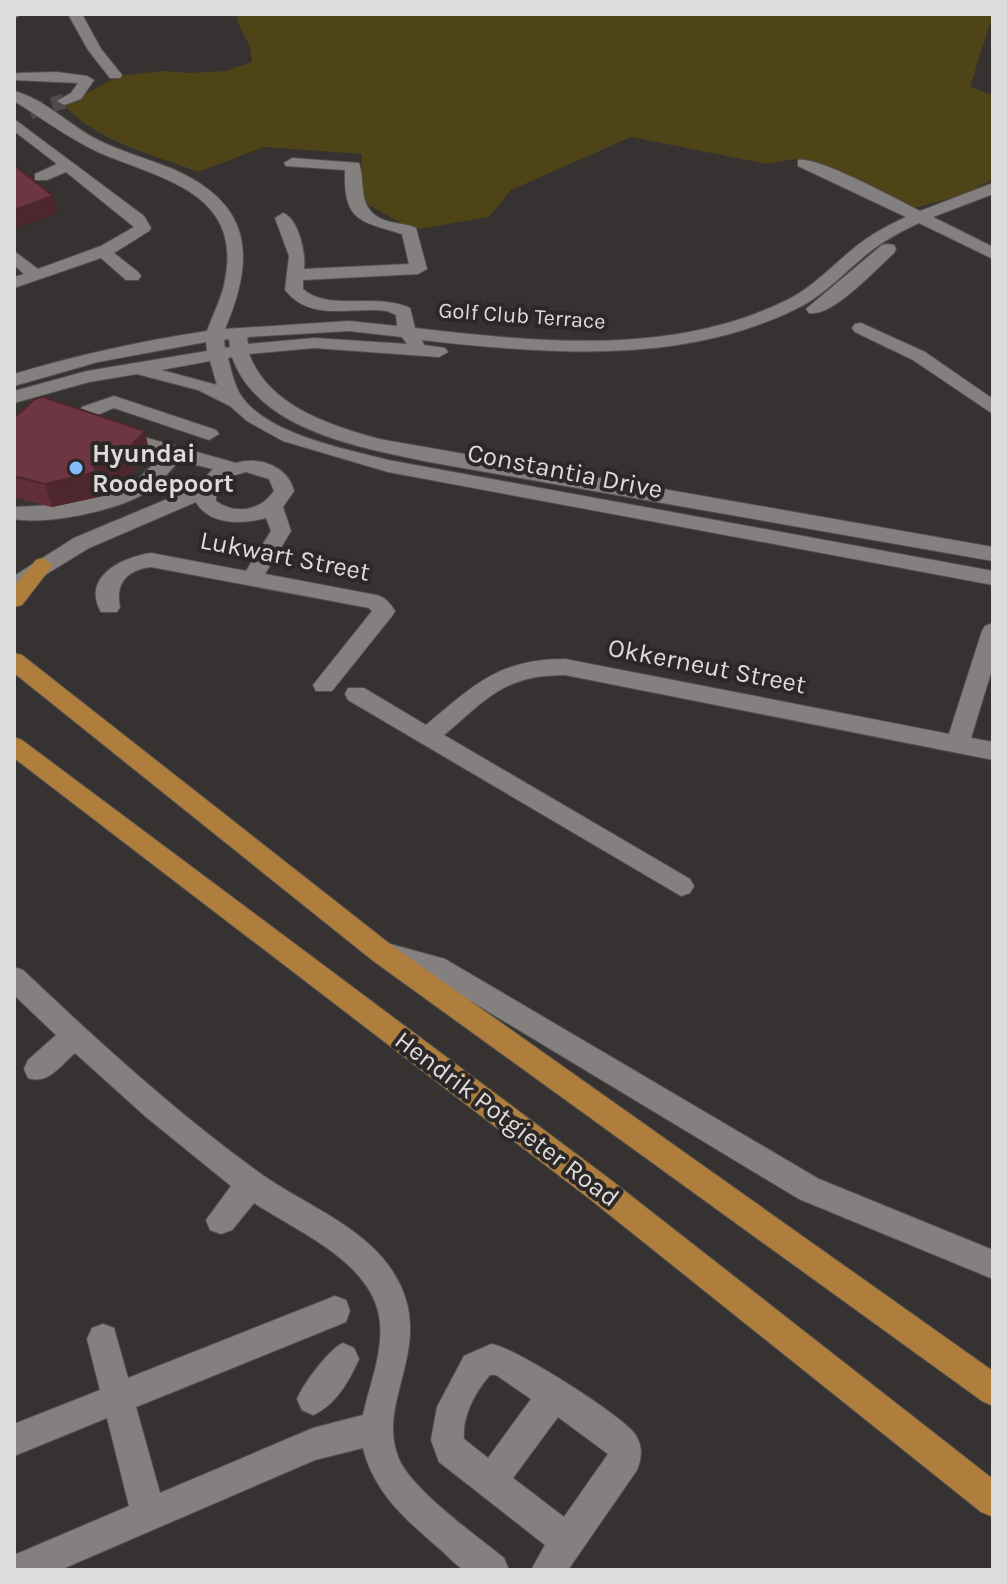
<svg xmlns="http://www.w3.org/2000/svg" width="1007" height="1584" viewBox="0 0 1007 1584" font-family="Karla,sans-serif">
<rect width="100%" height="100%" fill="#353231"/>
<!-- green -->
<path fill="#4f4418" d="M236,14H993L970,87L993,95V180L958,196L904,211L796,159L766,164L631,137L511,190L489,217L413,230L362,201V154L264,147L198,172C155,155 95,141 64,105L119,76L162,71L190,73L225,71L252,62C251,38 240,36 236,14Z"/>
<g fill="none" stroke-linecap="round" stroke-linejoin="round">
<!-- minor-tunnel -->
<path stroke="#4e4c4a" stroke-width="15" stroke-dasharray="15 8" stroke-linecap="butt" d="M30,112L64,101"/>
<!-- minor casing -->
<g stroke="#53504f" stroke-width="2">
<g id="minor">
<path d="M14,14H22L15,18Z"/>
<path d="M68,14H82L101,49L122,75L120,78H110L88,50Z"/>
<path d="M57,72L87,76L94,80L81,99L64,105L57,101L71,93L78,83L14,80V74L18,73Z"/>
<path d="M14,91C45,99 70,126 98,140C122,152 148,159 173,169C252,204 256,256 225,329L349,321L397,326L396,315L387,311C352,306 311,323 285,290L289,256L275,218L283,213C299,219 306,254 304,269L409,264L402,234C362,221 343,223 345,170L286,166L284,163L292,158L359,163C366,183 356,209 384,220C394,224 405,223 416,228L427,269L418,274L303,280V289C329,312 374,292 410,308L415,328C538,342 672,357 787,300C813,287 832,266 854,248C870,235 888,225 906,217L798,166V160C818,156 898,200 920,211L993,183V194L933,217L993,247V259L919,223C900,232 883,241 867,254C845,272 825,294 800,307C684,366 547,354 422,340L424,345L445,348L448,352L439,357L314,348L249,354C269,407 330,425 379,439L993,547V561L429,462C362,448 258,431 232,357L228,358C231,370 234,383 240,394C265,434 345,449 388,460L993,571V585L388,472L283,441L247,421L230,406L198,390L137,374L89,382L14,403V391L87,371L207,351L206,342L98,362L14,386V374C77,355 141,341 207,331C213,314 222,298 225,280C243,191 159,179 98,152C68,138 42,118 14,101ZM349,331L402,337L407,344L314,338L248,344L247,337ZM229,339L230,347L225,348L224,340ZM210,361L217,385L161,370Z"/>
<path d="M14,119L144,216L151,228L149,231L114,253L138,272L141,276L138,280H126L101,258L14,288V277L24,274L14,265V251L38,269L101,246L134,227L66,172L47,180H35V174L57,164L14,131Z"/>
<path d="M888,244L894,245L896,249L894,253C877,268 832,318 809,313L806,309L882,245Z"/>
<path d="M861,323L925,352L993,399V414L913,360L855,332L852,328L855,324Z"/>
<path d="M114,396L216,430L219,434L209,440L114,408L97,415L94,420L101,425L236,463C259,456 288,466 294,491L283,507L291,531L265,574L376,595C385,597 390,603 395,611L392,616L332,691H316L313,685L372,611L369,608L151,567C127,570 115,583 120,607L117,612H101C81,577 122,557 151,553L246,571L271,531L266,518C244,524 209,526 196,502L89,548L14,594V576L74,538L196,487L213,469L179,461C168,473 157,487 142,495C113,511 47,525 14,519V507L54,505L115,491L137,480L162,456L87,433L74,421L82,407ZM246,472L269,479L274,491C260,511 236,515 216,501V489L228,477Z"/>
<path d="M993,623V666L971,738L993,742V760L565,675C504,675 488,698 444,735L690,879L694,886L690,893L681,896L348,700L345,694L348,688H364L426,725C474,685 499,659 565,659L949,734L982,631L985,626Z"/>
<path d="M383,942L445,959L819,1179L993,1250V1279L799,1199L429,976L374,961L370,953L374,945Z"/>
<path d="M14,967L23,970C98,1041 174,1111 257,1171C299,1202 358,1223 389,1266C443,1341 373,1399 399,1459C412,1490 477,1536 504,1558L509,1570C497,1570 477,1574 465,1570C457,1567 448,1556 441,1550C407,1521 374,1493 363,1448L315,1460L60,1570H14V1555L129,1506L107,1418L14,1456V1424L100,1390L87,1339L92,1328L103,1324L114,1328L128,1378L335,1296L346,1300L350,1311L346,1322L136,1407L160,1493L313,1428L363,1415C369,1386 383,1354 380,1323C375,1263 298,1232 254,1203L232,1230L221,1234L210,1230L206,1220L231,1186L146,1117L75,1053C61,1065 48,1085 28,1078L24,1069L28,1060L56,1035L14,995Z"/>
<path d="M343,1343L354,1348L359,1359C349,1381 336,1405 313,1415L302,1410L297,1399C303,1384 329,1349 343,1343Z"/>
<path d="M491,1344C511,1345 623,1416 635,1434C643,1446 642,1457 637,1470L568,1570H531L545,1545L439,1462L431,1440L437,1407L464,1356ZM490,1375H496L531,1399L488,1458L464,1439C462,1417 475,1392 490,1375ZM558,1417L608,1454L564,1517L513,1478Z"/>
</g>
</g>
<!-- major casing -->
<g stroke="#53504f" stroke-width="2">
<g id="major">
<path d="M43,558L53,565L22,605L14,607V586L36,560Z"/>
<path d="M14,653L22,655L390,944L993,1371V1406L982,1401L372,960L14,673Z"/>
<path d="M14,737L22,740L611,1180L993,1479V1517L981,1512L591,1200L14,758Z"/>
</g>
</g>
<!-- minor -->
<use href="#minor" fill="#83807f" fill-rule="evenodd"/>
<!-- major -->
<use href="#major" fill="#af7e3c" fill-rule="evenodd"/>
</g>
<!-- wall -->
<path fill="#5f2e39" d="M14,418L150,455L128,477L130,484L101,491L103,496L52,507L14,498Z"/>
<!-- shaded-wall -->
<g fill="#4d262e">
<path d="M53,196L57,213L14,229V210Z"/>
<path d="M145,431L150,455L128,477L130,484L101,491L103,496L52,507L45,484L94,467L120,457Z"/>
</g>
<!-- building -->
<g fill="#6e3642" stroke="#4d262e" stroke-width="2">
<path d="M14,165L53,196L14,210Z"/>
<path d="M43,397L145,431L120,457L125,460L94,467L97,472L45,484L14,476V418L35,399Z"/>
</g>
<!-- markers -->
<circle fill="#85bbfb" stroke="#2b2827" stroke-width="3" cx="76" cy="468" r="8"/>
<g text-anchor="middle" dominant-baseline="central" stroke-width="8" stroke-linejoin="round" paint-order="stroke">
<!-- far-street labels -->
<g font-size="22" fill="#dedcdb" stroke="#2b2827">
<text transform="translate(522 316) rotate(4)">Golf Club Terrace</text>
</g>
<!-- poi labels -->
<g font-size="26" font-weight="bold" fill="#dedcdb" stroke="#2b2827" text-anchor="start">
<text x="92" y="453">Hyundai<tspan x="92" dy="30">Roodepoort</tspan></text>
</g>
<!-- street labels -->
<g font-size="26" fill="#dedcdb" stroke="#2b2827">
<text transform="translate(565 471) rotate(11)">Constantia Drive</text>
<text transform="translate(285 556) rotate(11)">Lukwart Street</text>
<text transform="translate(707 666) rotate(11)">Okkerneut Street</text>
<text transform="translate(507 1119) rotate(37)">Hendrik Potgieter Road</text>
</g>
</g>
<!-- border -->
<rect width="1007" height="1584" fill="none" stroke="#dedcdb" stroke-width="32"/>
</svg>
